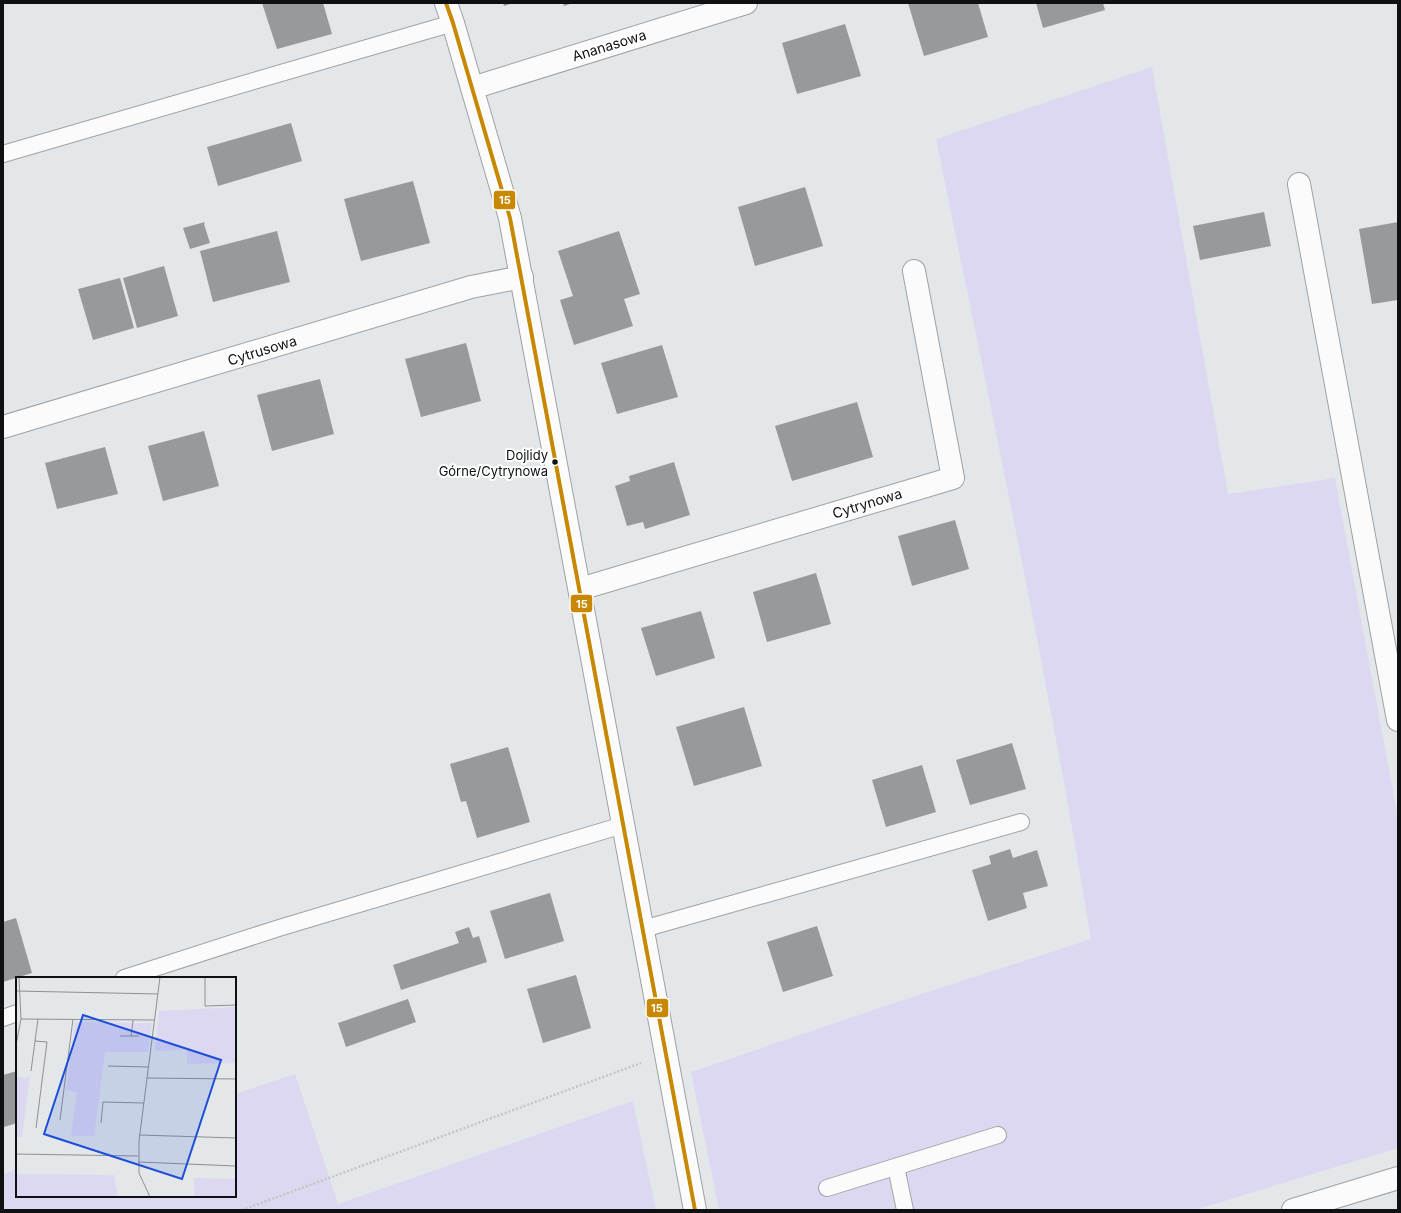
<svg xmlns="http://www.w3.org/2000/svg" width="1401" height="1213" viewBox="0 0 1401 1213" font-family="Inter,sans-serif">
<rect width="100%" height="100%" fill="#e4e7e9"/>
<!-- green -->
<g fill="#ddd8f1">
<path d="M1152,67L1228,494L1335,478L1398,818V1148L1195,1210H719L691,1072L888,1005L1091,939C1047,671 990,405 936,139Z"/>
<path d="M295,1074L338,1204L633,1101L656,1210H3V1174L17,1169V1196H235V1094Z"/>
</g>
<!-- building -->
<g fill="#97999b">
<path d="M262,3H323L332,34L277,49Z"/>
<path d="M503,3H513L504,6Z"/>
<path d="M563,3H573L564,6Z"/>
<path d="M908,3H978L988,37L924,56Z"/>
<path d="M1036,3H1103L1105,10L1043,28Z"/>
<path d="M845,24L861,76L797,94L782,43Z"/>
<path d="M291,123L302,161L218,186L207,147Z"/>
<path d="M413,181L430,243L361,261L344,199Z"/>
<path d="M805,187L823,246L755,266L738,207Z"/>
<path d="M1264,212L1271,246L1200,260L1193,226Z"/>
<path d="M205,222L204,224L210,243L190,249L183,228Z"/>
<path d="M1398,222V300L1372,304L1359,229Z"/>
<path d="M277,231L290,282L213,302L200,251Z"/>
<path d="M619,231L640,294L624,299L633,326L574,345L560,300L573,296L558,251Z"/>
<path d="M164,266L178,316L137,328L123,278Z"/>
<path d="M120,278L134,328L93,340L78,289Z"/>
<path d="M466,343L481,401L421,417L405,359Z"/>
<path d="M662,345L678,397L617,414L601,363Z"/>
<path d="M320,379L334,434L272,451L257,395Z"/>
<path d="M857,402L873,457L792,481L775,426Z"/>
<path d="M204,431L219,486L163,501L148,446Z"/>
<path d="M105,447L118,494L57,509L45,463Z"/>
<path d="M674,462L690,515L645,529L643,522L627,526L615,486L630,481L629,476Z"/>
<path d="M955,520L969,569L912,586L898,536Z"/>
<path d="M816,573L831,624L767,642L753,592Z"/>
<path d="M701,611L715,658L656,676L641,628Z"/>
<path d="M744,707L762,766L694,786L676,727Z"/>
<path d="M1012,743L1026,789L970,805L956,760Z"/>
<path d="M508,747L530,822L477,838L466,801L461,802L450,764Z"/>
<path d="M922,765L936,812L886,827L872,780Z"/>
<path d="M1010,849L1013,858L1037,850L1048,886L1023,893L1027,908L988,921L972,870L991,864L989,856Z"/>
<path d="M550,893L564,941L505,959L490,911Z"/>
<path d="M16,918L32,973L3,982V922Z"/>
<path d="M817,926L833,976L783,992L767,942Z"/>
<path d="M469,927L473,938L479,936L487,962L401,990L393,965L459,943L455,932Z"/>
<path d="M576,975L591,1028L543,1043L527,989Z"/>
<path d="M408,999L416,1022L346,1047L338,1023Z"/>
<path d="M17,1071V1123L4,1127L3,1123V1075Z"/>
</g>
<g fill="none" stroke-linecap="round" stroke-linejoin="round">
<!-- service casing -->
<g stroke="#9fa1a2" stroke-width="18">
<g id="service">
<path d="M3,154L453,23"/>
<path d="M643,929L1021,822"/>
<path d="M124,978L279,928L623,825"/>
<path d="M3,1018L17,1013"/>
<path d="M896,1167L905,1210"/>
<path d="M827,1188L998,1135"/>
</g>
</g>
<!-- minor casing -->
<g stroke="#9fa1a2" stroke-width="24">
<g id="minor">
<path d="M446,3L453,23L510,218L695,1210"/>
<path d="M472,88L746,3"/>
<path d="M1299,184L1398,720"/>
<path d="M3,427L471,287L522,277"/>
<path d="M580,589L953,478L914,271"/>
<path d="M1293,1210L1398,1178"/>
</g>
</g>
<!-- path -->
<path stroke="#c4c5c5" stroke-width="2.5" stroke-dasharray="2 2" stroke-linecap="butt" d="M242,1210L641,1063"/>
<!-- service -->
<use href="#service" stroke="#fbfbfc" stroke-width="16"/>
<!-- minor -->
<use href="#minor" stroke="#fbfbfc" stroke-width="22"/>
<!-- bus-1 casing -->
<g stroke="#fff" stroke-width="7">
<path id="bus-1" d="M446,3L453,23L510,218L695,1210"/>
</g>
<!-- bus-1 -->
<use href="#bus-1" stroke="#c88803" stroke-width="4"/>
</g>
<!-- markers -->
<circle fill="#0e1011" stroke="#fff" stroke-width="1.5" cx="555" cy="462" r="3.5"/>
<g text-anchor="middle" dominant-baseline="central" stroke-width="4" stroke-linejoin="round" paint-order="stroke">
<!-- bus labels -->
<g font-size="13" fill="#0e1011" stroke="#fff" text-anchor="end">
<text x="548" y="455">Dojlidy<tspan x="548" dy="16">Górne/Cytrynowa</tspan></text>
</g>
<!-- street labels -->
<g font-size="14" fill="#0e1011" stroke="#fff">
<text transform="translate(609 45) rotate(-17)">Ananasowa</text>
<text transform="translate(262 350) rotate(-17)">Cytrusowa</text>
<text transform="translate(867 503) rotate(-17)">Cytrynowa</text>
</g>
</g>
<!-- overview -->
<g transform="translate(16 977)">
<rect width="220" height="220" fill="#e4e7e9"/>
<path d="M220,30V86L171,87V73L139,74L143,34ZM59,45L136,46L132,75H89L78,159H55L61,115L50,113ZM0,100L14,101L6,160H0ZM0,197L98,198L102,220H0ZM178,201L220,202V220H178Z" fill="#ddd8f1"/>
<path fill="none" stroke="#8e9193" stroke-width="1" d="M189,0V29L220,28M0,14L142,17M5,42L139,43M104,59H123M115,59L117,43M19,64L31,65L20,151M0,68L5,42L3,0M92,89L132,90M15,94L22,42M131,101L220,102M44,143L57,42M85,146L87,125L128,126M123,158L220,161M0,177L122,179M122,185L220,189M134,220L123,196V164L144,0"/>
<path fill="#1d4ed8" fill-opacity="0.15" stroke="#1d4ed8" stroke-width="2" d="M67,38L205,83L166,202L28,157Z"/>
<rect width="220" height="220" fill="none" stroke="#0e1011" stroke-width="2"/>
</g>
<g stroke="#fff" stroke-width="1.5">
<rect x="493" y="190" width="23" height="20" rx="4" fill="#c88803"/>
<rect x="570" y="594" width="23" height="19" rx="4" fill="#c88803"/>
<rect x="646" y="998" width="23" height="20" rx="4" fill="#c88803"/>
</g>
<g font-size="11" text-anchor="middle" font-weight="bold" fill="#fff">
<text x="505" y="204">15</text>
<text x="582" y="608">15</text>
<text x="657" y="1012">15</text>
</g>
<!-- border -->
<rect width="1401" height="1213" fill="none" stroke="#0e1011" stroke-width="8"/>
</svg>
